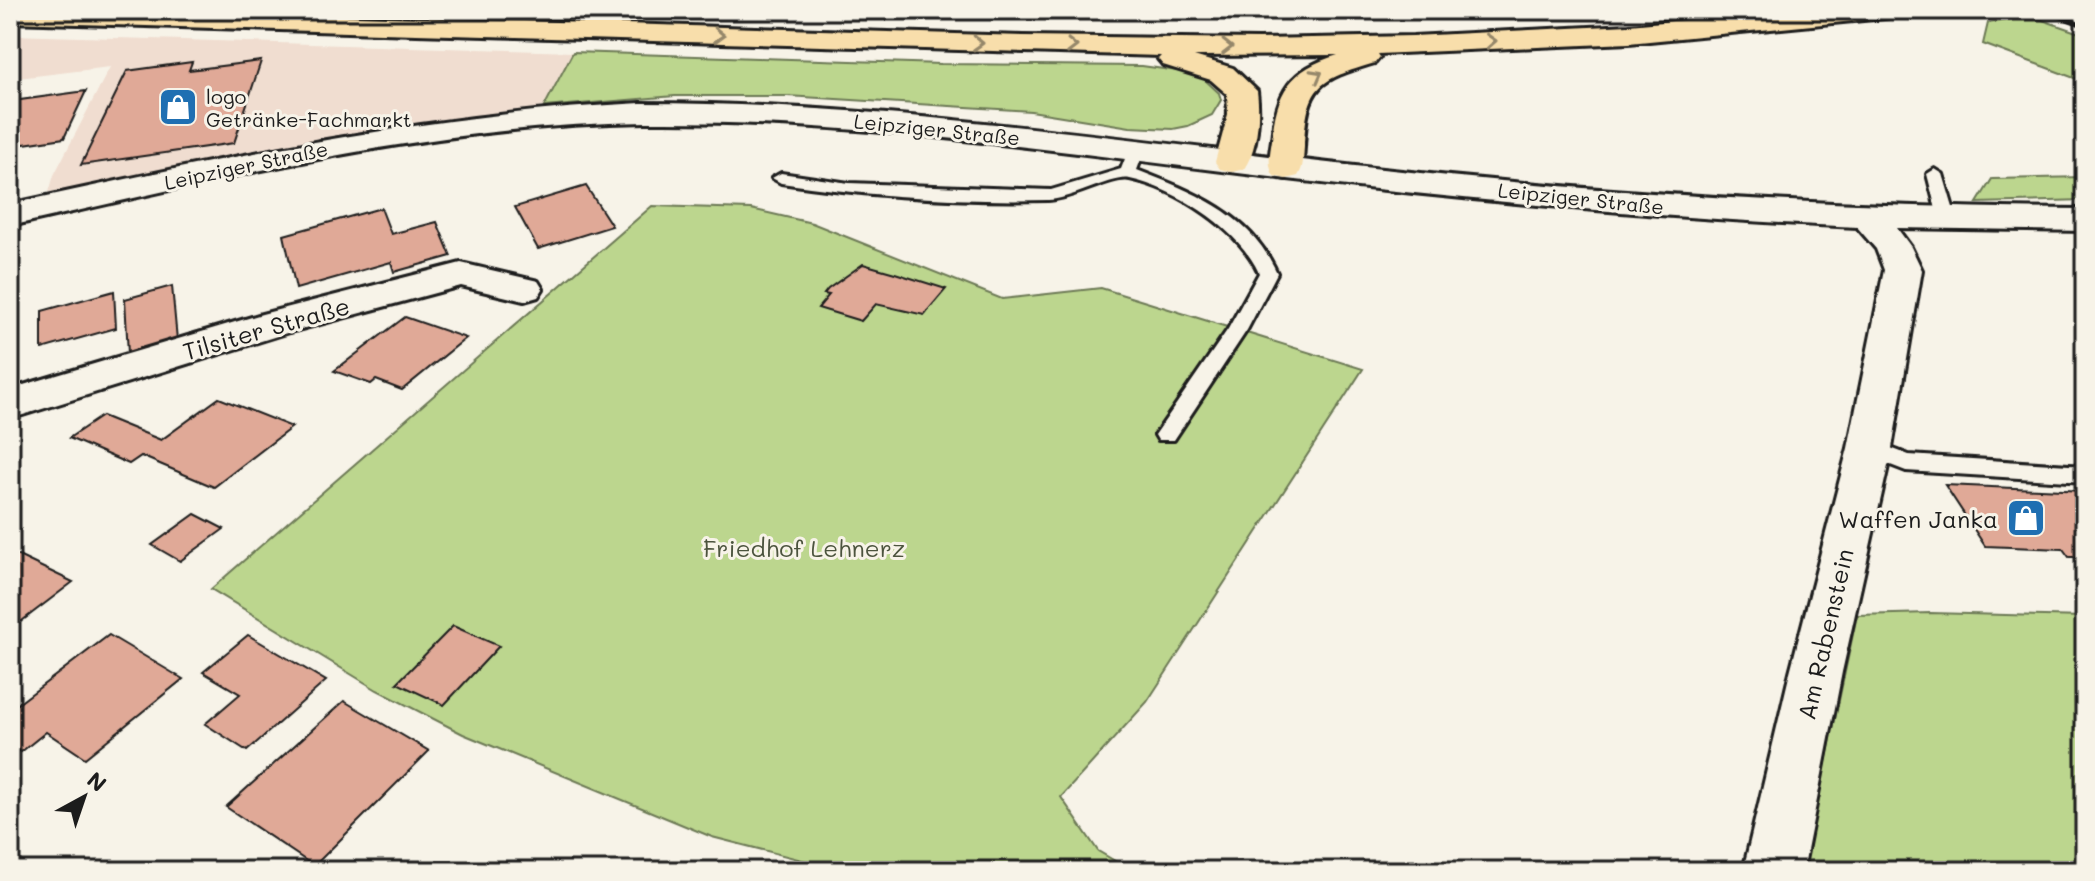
<svg xmlns="http://www.w3.org/2000/svg" width="2095" height="881" viewBox="0 0 2095 881" font-family="Mali,sans-serif">
<rect width="100%" height="100%" fill="#f7f3e8"/>
<filter id="ink" filterUnits="userSpaceOnUse"><feTurbulence type="fractalNoise" baseFrequency=".0125" numOctaves="2"/><feDisplacementMap in="SourceGraphic" scale="16" xChannelSelector="R" yChannelSelector="G"/><feConvolveMatrix kernelMatrix="1 2 1 2 8 2 1 2 1" color-interpolation-filters="sRGB"/></filter>
<g filter="url(#ink)">
<!-- built -->
<path fill="#f0ddd0" d="M10,35L151,39L573,52L544,107L311,142L47,199L54,175L110,67L10,79Z"/>
<!-- green -->
<g fill="#bcd68e" stroke="#6c7955" stroke-width="2">
<path d="M2031,16L2085,35V82L1983,44L1988,23Z"/>
<path d="M573,52L941,64L1142,66L1185,72L1204,79L1219,93L1221,100L1212,115L1188,126L1173,129L1130,127L1031,111L787,96H675L544,107Z"/>
<path d="M2085,177V200L1977,203L1992,179Z"/>
<path d="M652,206L751,209L812,223L1002,299L1101,288L1363,369L1147,702L1061,797L1098,851L1132,871H845L712,837L463,734L377,690L211,589Z"/>
<path d="M1931,613L2085,617V871H1803L1857,615Z"/>
</g>
<!-- building -->
<g fill="#e0a997" stroke="#1c1c1c" stroke-width="2">
<path d="M261,61L234,143L81,165L127,71L192,62L189,70Z"/>
<path d="M86,91L64,138L10,146V107L13,101Z"/>
<path d="M586,186L612,226L538,249L515,207Z"/>
<path d="M381,208L391,234L437,222L451,256L394,272L391,262L296,289L284,235Z"/>
<path d="M863,264L895,273L946,289L924,315L876,304L861,321L818,308L829,295L824,294L828,289Z"/>
<path d="M172,286L177,340L128,354L125,299Z"/>
<path d="M114,291L116,328L42,349V311Z"/>
<path d="M405,317L466,338L402,390L376,380L371,384L334,371Z"/>
<path d="M219,398L292,427L214,487L141,456L129,464L69,438L102,416L161,440Z"/>
<path d="M1945,485L2085,491V557H2069L2063,549L1985,546Z"/>
<path d="M195,514L224,529L180,561L152,545Z"/>
<path d="M10,552L73,582L10,630Z"/>
<path d="M453,626L499,646L444,705L397,683Z"/>
<path d="M109,635L183,679L85,758L46,732L21,752L10,744V710Z"/>
<path d="M248,635L326,681L247,751L205,724L240,694L203,672Z"/>
<path d="M344,701L429,751L314,866L226,807Z"/>
</g>
<g fill="none" stroke-linecap="round" stroke-linejoin="round">
<!-- lane casing -->
<g stroke="#1c1c1c" stroke-width="6">
<g id="lane">
<path d="M1136,146L1144,151L1137,170C1194,192 1251,214 1277,273L1247,330L1174,440H1158L1155,435L1228,329L1259,273C1239,229 1177,189 1130,179C1113,175 1070,200 1048,200C960,202 868,196 781,183L772,178L781,173L849,183L1051,190L1121,169L1128,151Z"/>
<path d="M1935,169L1943,174L1957,221L1954,225H1942L1939,221L1927,174Z"/>
<path d="M1870,440L1909,455L2085,466V482L1906,471L1862,454L1859,448L1862,442Z"/>
</g>
</g>
<!-- street casing -->
<g stroke="#1c1c1c" stroke-width="6">
<path id="street" d="M461,263L538,281L543,289L538,297L524,301L461,286L290,332L10,419V389L262,314Z"/>
</g>
<!-- secondary casing -->
<g stroke="#1c1c1c" stroke-width="6">
<path id="secondary" d="M641,103C887,103 1129,141 1373,168C1610,194 1847,208 2085,209V231L1897,228L1911,247L1922,270L1892,448L1842,672L1803,871H1743L1790,672L1848,448L1884,270L1876,249L1857,227C1664,218 1472,201 1279,178C1069,153 859,120 646,122C431,125 219,179 10,226V204C219,158 426,114 641,103Z"/>
</g>
<!-- highway casing -->
<g stroke="#1c1c1c" stroke-width="6">
<path id="highway" d="M10,10H155L1023,36L1259,39L1413,36L1629,25L1794,10H1898L1894,16L1884,18L1629,43L1378,54L1380,57L1375,63C1318,80 1307,85 1304,147C1303,158 1304,167 1298,176L1286,179L1274,176C1267,166 1270,153 1272,140C1276,92 1290,69 1338,55L1194,56L1233,68L1257,91C1260,115 1258,148 1244,169L1232,172L1220,169L1215,162L1228,114L1227,94L1211,80L1163,65L1158,59L1161,56L10,22Z"/>
</g>
<!-- lane -->
<use href="#lane" fill="#f7f3e8" fill-rule="evenodd"/>
<!-- street -->
<use href="#street" fill="#f7f3e8" fill-rule="evenodd"/>
<!-- secondary -->
<use href="#secondary" fill="#f7f3e8" fill-rule="evenodd"/>
<!-- highway -->
<use href="#highway" fill="#f8deab" fill-rule="evenodd"/>
<!-- rail -->
<path stroke="#1c1c1c" stroke-width="4" d="M2041,10L2085,26"/>
</g>
<!-- one-way arrows -->
<defs><path id="oneway-chevron" d="M-2-3.5L2.5 0L-2 3.5" fill="none" stroke-width="1.6" stroke-linecap="round" stroke-linejoin="round" transform="scale(2)"/></defs>
<g stroke="#95876b">
<use href="#oneway-chevron" transform="translate(719 35) rotate(2)"/>
<use href="#oneway-chevron" transform="translate(1491 41) rotate(-3)"/>
<use href="#oneway-chevron" transform="translate(978 43) rotate(2)"/>
<use href="#oneway-chevron" transform="translate(1072 46) rotate(1)"/>
<use href="#oneway-chevron" transform="translate(1227 47) rotate(1)"/>
<use href="#oneway-chevron" transform="translate(1317 75) rotate(-29)"/>
</g>
</g>
<!-- icons -->
<defs>
<g id="shop-square" transform="scale(2)"><rect x="-9" y="-9" width="18" height="18" rx="4" fill="#1f6fb2" stroke="#f7f3e8"/><path d="M-5-2.5h2.3a2.7 3.5 0 0 1 5.4 0H5L5.5 6h-11ZM-1.5-2.5h3a1.5 2.3 0 0 0-3 0Z" fill="#fff"/></g>
</defs>
<g fill-rule="evenodd">
<use href="#shop-square" x="178" y="107"/>
<use href="#shop-square" x="2026" y="518"/>
</g>
<g text-anchor="middle" dominant-baseline="central" stroke-width="6" stroke-linejoin="round" paint-order="stroke">
<!-- far-poi labels -->
<g font-size="20" fill="#1c1c1c" stroke="#f7f3e8" text-anchor="start">
<text x="206" y="96">logo<tspan x="206" dy="23">Getränke-Fachmarkt</tspan></text>
</g>
<!-- far-street labels -->
<g font-size="20" fill="#1c1c1c" stroke="#f7f3e8">
<text transform="translate(937 129) rotate(6)">Leipziger Straße</text>
<text transform="translate(246 165) rotate(-12)">Leipziger Straße</text>
<text transform="translate(1581 198) rotate(6)">Leipziger Straße</text>
</g>
<!-- street labels -->
<g font-size="24" fill="#1c1c1c" stroke="#f7f3e8">
<text transform="translate(266 328) rotate(-16)">Tilsiter Straße</text>
<text transform="translate(1825 634) rotate(-77)">Am Rabenstein</text>
</g>
<!-- poi labels -->
<g font-size="24" fill="#1c1c1c" stroke="#f7f3e8" text-anchor="end">
<text x="1998" y="518">Waffen Janka</text>
</g>
<!-- park labels -->
<g font-size="24" fill="#4c543e" stroke="#f7f3e8">
<text x="804" y="547">Friedhof Lehnerz</text>
</g>
</g>
<!-- margin -->
<rect width="2095" height="881" fill="none" stroke="#f7f3e8" stroke-width="40"/>
<rect x="20" y="20" width="2055" height="841" fill="none" stroke="#1c1c1c" stroke-width="3" filter="url(#ink)"/>
<!-- north arrow -->
<g transform="translate(84 797) rotate(40)" stroke="#f7f3e8" stroke-width="6" paint-order="stroke">
<path d="M0-6L14 30L0 20L-14 30Z" fill="#1c1c1c"/>
<text y="-12" font-size="22" font-weight="bold" text-anchor="middle" fill="#1c1c1c">N</text>
</g>
</svg>
